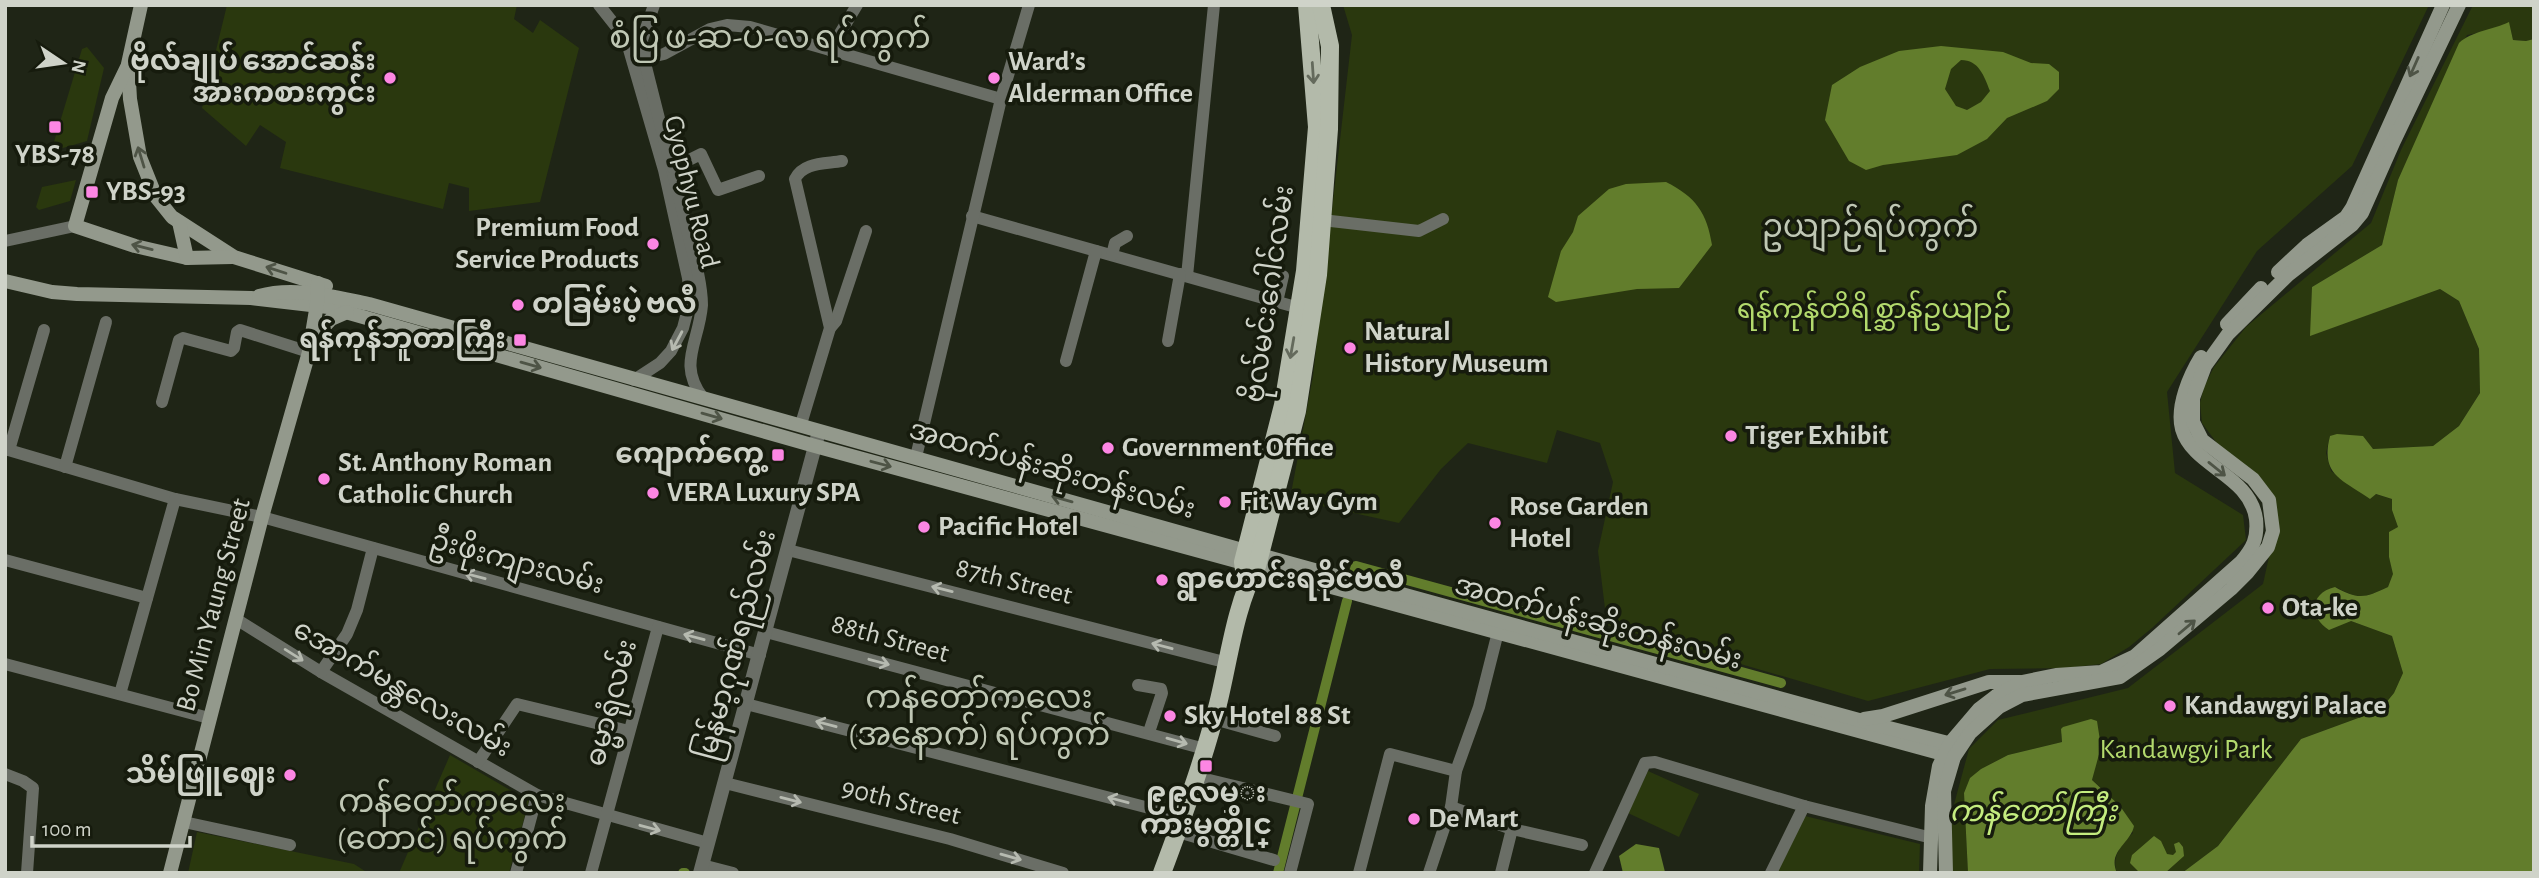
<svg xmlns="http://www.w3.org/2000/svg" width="2539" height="878" viewBox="0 0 2539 878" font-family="'Alegreya Sans','Noto Sans Myanmar',sans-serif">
<rect width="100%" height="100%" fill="#1f2516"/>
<!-- green -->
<g fill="#2a380e">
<path d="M227,5H517L514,19L533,33L540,20L579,48L540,202L469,211V188L449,183L443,209L280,168L286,142L260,125L246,146L202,108Z"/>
<path d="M1343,5H2429L2352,166L2257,251L2167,392L2175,473L2243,515L2246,540L2152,628L2129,647L2101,664L2066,668L1990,669L1868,701L1607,625L1598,551L1613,482L1600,443L1557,430L1547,463L1468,443L1441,469L1399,523L1290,499L1313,376L1352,35Z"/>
<path d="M2473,5H2534V39L2526,41L2513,40L2509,23L2494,30L2467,35L2398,180L2382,245L2312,287L2311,335L2440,289L2459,301L2479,349L2480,393L2459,426L2433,446L2373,449L2366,443L2330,436L2326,453L2331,471L2370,499L2375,494L2392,499V510L2398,527L2389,557L2394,574L2388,587C2365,598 2358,600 2336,587L2351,621L2392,636L2403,673L2394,693L2380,710L2301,739L2218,846L2182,873H2117C2111,858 2121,843 2133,833L2106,792L2092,780L2095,768L2061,733L2062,742L2008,755L1981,769L1971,778L1964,793L1968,873H1952V812L1969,749L1998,720L2128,688L2263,584L2276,525L2264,482L2219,446L2202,423L2200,403L2204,387L2214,367L2246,327L2371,223L2401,150Z"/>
<path d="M87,47L104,68L87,141L56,150L53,145L82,49Z"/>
<path d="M76,180L70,201L39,210L36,207L42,187Z"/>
<path d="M450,755L529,801L509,873H399Z"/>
<path d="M1648,771L1699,794L1679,837L1628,813Z"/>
<path d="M1805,816L1920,844L1919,873H1775Z"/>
<path d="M197,832L354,864L368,873H188Z"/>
</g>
<!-- water -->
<g fill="#627d2c" fill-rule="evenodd">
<path d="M2509,22L2513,40L2526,41L2534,39V873H2182L2218,846L2301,739L2380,710L2394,693L2403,673L2392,636L2351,621L2329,630C2308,616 2310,593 2335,587C2358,600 2365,598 2388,587L2393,574L2389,557V532L2398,527L2392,510V499L2376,494L2370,499C2342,479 2320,475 2330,436L2337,434L2363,436L2373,449L2433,446L2459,426L2480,393L2479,349L2459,301L2440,289L2310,336L2312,287L2382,245L2398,180L2459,43C2472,31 2492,30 2509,22Z"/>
<path d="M1941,46L2003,52L2031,63L2049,64L2059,72V89L2047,101L2007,118L1987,139L1957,155L1883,165L1866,170L1849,161L1825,120L1832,85L1860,67L1899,51ZM1961,60C1979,60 1984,76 1990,91L1981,102L1967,110L1956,106L1945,89L1951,69Z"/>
<path d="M1666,182C1696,197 1707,213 1712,245L1679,288L1637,289L1556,302L1548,297L1561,251L1573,232L1578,216L1609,189L1626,184Z"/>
<path d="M2091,719L2097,721L2101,747L2092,780L2120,806L2134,826C2131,843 2107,851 2117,873H1968L1964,793L1970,778L1981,769L2008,755L2062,742L2061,729L2063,727Z"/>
<path d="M2154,836L2161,841L2167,854L2173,855L2176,852L2174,844L2179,842L2183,847L2184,856L2165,873H2140L2130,863L2132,855Z"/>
<path d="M1636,844L1659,848L1665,872L1623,873L1619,856Z"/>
</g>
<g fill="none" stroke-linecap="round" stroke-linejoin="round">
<!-- canal -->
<g stroke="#627d2c" stroke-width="10">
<path d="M1354,572L1356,566L1781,683"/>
<path d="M683,873H685"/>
<path d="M1278,873L1347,601"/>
</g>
<!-- minor -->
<g stroke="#6a6e66" stroke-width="12">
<path d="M599,5L626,39L664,170L688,278L690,301L683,328L671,351L660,363L634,380"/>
<path d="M654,5L642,40L644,59L698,273C700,283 702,295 702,305C699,343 677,364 703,398"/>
<path d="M830,50L857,5"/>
<path d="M638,60L664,54L710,29L727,25L750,27L1001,99"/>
<path d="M673,168L701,154L718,190L759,176"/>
<path d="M972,216L1299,308"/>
<path d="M1322,220L1419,231L1443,219"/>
<path d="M5,241L75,226"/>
<path d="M1112,255L1115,243L1127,236"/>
<path d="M1187,276L1214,5"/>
<path d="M1277,302L1283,276"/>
<path d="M830,328L836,321L866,231"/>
<path d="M1168,341L1180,274"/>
<path d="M1066,361L1096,251"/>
<path d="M162,402L179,340L183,338L231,351L234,348L237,332L240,330L309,352"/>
<path d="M801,424L830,328L795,179C803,162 825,164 842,161"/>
<path d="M5,449L175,499L262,517L760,655"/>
<path d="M9,450L44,330"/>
<path d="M916,457L1001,99L1029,5"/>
<path d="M65,467L106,322"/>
<path d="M788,550L1228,663"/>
<path d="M5,560L147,598"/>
<path d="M236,619L321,672L537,795L708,843"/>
<path d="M766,632L1205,749"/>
<path d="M5,664L209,718"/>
<path d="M321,672L347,634L357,610L373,548"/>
<path d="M1138,685L1161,689L1162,693L1149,732"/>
<path d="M120,694L175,499"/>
<path d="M746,704L1184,817"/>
<path d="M1214,719L1275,736"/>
<path d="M478,762L517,704L629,731"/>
<path d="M1456,771L1479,707L1498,632"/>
<path d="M5,774L23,781L33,788L27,873"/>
<path d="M1197,777L1308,804L1290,873"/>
<path d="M725,783L950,839L1063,873"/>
<path d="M1451,807L1512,829L1582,845"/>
<path d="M184,822L290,845"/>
<path d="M1178,832L1274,860"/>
<path d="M702,865L733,873"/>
<path d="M516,873L537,795"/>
<path d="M591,873L658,627"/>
<path d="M1359,873L1390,754L1456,771L1451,807L1429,873"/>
<path d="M1501,873L1512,829"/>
<path d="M1595,873L1645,763L1655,762L1804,806L1932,838"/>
<path d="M1771,873L1804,806"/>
</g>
<!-- tertiary -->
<path stroke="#6a6e66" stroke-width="14" d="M700,873L818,435"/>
<!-- secondary -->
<g stroke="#93998c" stroke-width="14">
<path d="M141,5L128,64L130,99L140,157L156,197L172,217L234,257L326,286"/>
<path d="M127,67L112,98L75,226L135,246L187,258L232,257"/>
<path d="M179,222L187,258"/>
<path d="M2278,272L2307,245L2346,217L2352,208L2443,5"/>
<path d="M5,281L52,292L77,294L251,298L328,307L815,446L1954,757"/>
<path d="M259,296C295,286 333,297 369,304L1260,555L1881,726L1960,746"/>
<path d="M2227,324L2261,288"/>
<path d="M311,341L331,319L347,312"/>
<path d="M1864,719L1883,716L1989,682H2020"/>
<path d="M170,873L262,517L309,352L317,304L318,283"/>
<path d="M1930,873L1932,806L1939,766L1950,743L1979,709L1996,696L2022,682L2056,675L2101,672L2135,656L2241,562C2253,548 2258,538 2256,519C2250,475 2193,467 2182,429C2176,406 2190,375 2201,357"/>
<path d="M1946,873L1944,791L1954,757L1970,733L1999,707L2022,695L2120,677L2160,649L2231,589L2247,573L2268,547L2273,531L2269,500L2253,479L2202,440L2193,422V398L2205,366L2228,334L2288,275L2352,225L2362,213L2394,141L2459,5"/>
</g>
<!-- primary -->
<g stroke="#b3baaa" stroke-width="18">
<path d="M1246,585L1243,562L1283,405L1305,271L1317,127L1307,5"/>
<path d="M1162,873C1183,817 1203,762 1218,704C1229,660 1235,605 1257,566L1297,411L1318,275L1329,129L1330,46L1321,5"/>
</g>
</g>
<!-- one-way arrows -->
<defs><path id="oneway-shaft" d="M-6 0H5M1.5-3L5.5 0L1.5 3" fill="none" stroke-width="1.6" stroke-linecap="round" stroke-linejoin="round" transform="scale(1.75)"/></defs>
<g stroke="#4e5446">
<use href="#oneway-shaft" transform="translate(2414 67) rotate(114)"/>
<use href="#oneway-shaft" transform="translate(141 157) rotate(-107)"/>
<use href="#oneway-shaft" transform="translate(142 247) rotate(-166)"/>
<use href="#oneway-shaft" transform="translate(276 270) rotate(-162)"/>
<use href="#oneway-shaft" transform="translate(531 365) rotate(16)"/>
<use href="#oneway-shaft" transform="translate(712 416) rotate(16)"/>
<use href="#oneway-shaft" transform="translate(881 464) rotate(15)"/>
<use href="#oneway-shaft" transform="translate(2217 469) rotate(39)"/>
<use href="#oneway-shaft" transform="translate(1062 499) rotate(-164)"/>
<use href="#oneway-shaft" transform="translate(2187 627) rotate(-40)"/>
<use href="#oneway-shaft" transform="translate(1955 692) rotate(163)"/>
</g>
<g stroke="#646a5c">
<use href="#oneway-shaft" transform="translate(1313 73) rotate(86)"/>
<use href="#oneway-shaft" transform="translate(1292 348) rotate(100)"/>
</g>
<g stroke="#b6bab0">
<use href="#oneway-shaft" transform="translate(677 341) rotate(118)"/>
<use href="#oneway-shaft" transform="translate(475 576) rotate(-165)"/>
<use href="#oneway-shaft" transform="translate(942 589) rotate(-166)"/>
<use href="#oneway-shaft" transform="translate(694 637) rotate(-165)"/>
<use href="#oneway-shaft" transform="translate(1162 646) rotate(-165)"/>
<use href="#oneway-shaft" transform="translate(294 655) rotate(32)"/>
<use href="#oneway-shaft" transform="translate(879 662) rotate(15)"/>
<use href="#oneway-shaft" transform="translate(826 724) rotate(-165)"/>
<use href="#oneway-shaft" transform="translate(1177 741) rotate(16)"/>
<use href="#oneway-shaft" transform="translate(791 800) rotate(14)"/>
<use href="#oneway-shaft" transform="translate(1118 800) rotate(-165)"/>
<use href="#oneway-shaft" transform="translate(650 828) rotate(15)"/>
<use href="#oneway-shaft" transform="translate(1011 857) rotate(16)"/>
</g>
<!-- markers -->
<g fill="#fc86e3" stroke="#161b0d" stroke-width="2.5">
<circle cx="390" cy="78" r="7"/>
<circle cx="994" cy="78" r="7"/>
<rect x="48" y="120" width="14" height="14" rx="3.5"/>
<rect x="85" y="185" width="14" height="14" rx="3.5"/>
<circle cx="653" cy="244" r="7"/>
<circle cx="518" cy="305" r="7"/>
<rect x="513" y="333" width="14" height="14" rx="3.5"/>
<circle cx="1350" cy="348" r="7"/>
<circle cx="1731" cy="436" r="7"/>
<circle cx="1108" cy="448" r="7"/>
<rect x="771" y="448" width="14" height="14" rx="3.5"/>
<circle cx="324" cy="479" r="7"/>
<circle cx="653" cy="493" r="7"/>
<circle cx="1225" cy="502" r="7"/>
<circle cx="1495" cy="523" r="7"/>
<circle cx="924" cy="527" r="7"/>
<circle cx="1162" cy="580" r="7"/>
<circle cx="2268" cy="608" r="7"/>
<circle cx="2170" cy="706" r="7"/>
<circle cx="1170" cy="716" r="7"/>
<rect x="1199" y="759" width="14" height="14" rx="3.5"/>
<circle cx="290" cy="775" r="7"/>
<circle cx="1414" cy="819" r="7"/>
</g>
<g text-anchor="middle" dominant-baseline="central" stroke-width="7" stroke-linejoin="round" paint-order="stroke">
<!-- poi labels -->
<g font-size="28" font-weight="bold" fill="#cfd3c9" stroke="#161b0d" text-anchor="start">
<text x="376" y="62" text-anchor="end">ဗိုလ်ချုပ် အောင်ဆန်း<tspan x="376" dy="32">အားကစားကွင်း</tspan></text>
<text x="1008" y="62">Ward’s<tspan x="1008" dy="32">Alderman Office</tspan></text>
<text x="55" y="155" text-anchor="middle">YBS-78</text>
<text x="106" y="192">YBS-93</text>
<text x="639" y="228" text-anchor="end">Premium Food<tspan x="639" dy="32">Service Products</tspan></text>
<text x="532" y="305">တခြမ်းပဲ့ ဗလီ</text>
<text x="1364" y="332">Natural<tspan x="1364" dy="32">History Museum</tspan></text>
<text x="506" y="340" text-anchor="end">ရန်ကုန်ဘူတာကြီး</text>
<text x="1745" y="436">Tiger Exhibit</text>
<text x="1122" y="448">Government Office</text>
<text x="764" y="455" text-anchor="end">ကျောက်ကွေ့</text>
<text x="338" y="463">St. Anthony Roman<tspan x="338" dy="32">Catholic Church</tspan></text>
<text x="667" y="493">VERA Luxury SPA</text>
<text x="1239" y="502">Fit Way Gym</text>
<text x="1509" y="507">Rose Garden<tspan x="1509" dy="32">Hotel</tspan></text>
<text x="938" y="527">Pacific Hotel</text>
<text x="1176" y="580">ရွာဟောင်းရခိုင်ဗလီ</text>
<text x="2282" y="608">Ota-ke</text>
<text x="2184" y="706">Kandawgyi Palace</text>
<text x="1184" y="716">Sky Hotel 88 St</text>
<text x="276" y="775" text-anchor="end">သိမ်ဖြူဈေး</text>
<text x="1206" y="794" text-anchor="middle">၉၉လမ္း<tspan x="1206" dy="32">ကားမွတ္တိုင္</tspan></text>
<text x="1428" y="819">De Mart</text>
</g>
<!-- street labels -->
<g font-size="28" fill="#cfd3c9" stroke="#161b0d">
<text transform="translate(691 192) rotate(76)">Gyophyu Road</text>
<text transform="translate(1270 294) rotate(-82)">ဗိုလ်မင်းဂေါင်လမ်း</text>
<text transform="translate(1052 470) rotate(16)">အထက်ပန်းဆိုးတန်းလမ်း</text>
<text transform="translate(517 563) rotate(15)">ဦးဖိုးကျားလမ်း</text>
<text transform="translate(1014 582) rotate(14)">87th Street</text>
<text transform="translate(214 605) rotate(-75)">Bo Min Yaung Street</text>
<text transform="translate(1598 623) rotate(15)">အထက်ပန်းဆိုးတန်းလမ်း</text>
<text transform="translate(890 639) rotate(15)">88th Street</text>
<text transform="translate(737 645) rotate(-75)">မြန်မာ့ဂုဏ်ရည်လမ်း</text>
<text transform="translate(402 689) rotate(30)">အောက်မန္တလေးလမ်း</text>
<text transform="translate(612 703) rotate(-75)">ဓမ္မာရုံလမ်း</text>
<text transform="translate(901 802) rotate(14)">90th Street</text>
</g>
<!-- park labels -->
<g font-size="28" fill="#b3da6d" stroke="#161b0d">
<text x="1874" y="310">ရန်ကုန်တိရိစ္ဆာန်ဥယျာဉ်</text>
<text x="2186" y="750">Kandawgyi Park</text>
</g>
<!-- water labels -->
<g font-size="30" font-style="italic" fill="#c4ec7f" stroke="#161b0d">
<text x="2033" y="812">ကန်တော်ကြီး</text>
</g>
<!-- quarter labels -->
<g font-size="32" fill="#bfc7b4" stroke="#161b0d">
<text x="770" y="38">စံပြ ဖ-ဆ-ပ-လ ရပ်ကွက်</text>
<text x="1870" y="227">ဥယျာဉ်ရပ်ကွက်</text>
<text x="979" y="698">ကန်တော်ကလေး<tspan x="979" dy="37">(အနောက်) ရပ်ကွက်</tspan></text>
<text x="452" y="802">ကန်တော်ကလေး<tspan x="452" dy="37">(တောင်) ရပ်ကွက်</tspan></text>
</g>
</g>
<!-- border -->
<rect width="2539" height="878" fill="none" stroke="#cfd3c9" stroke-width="14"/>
<!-- north arrow -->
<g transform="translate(63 63) rotate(103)" stroke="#161b0d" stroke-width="5" paint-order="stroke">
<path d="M0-5L12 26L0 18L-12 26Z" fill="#cfd3c9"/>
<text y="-10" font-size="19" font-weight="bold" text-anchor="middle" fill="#cfd3c9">N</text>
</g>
<!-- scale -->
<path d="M32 836v10h158v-10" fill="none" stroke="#cfd3c9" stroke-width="3.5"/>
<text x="42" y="836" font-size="21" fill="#cfd3c9" stroke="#161b0d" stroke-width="5" paint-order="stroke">100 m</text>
</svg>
